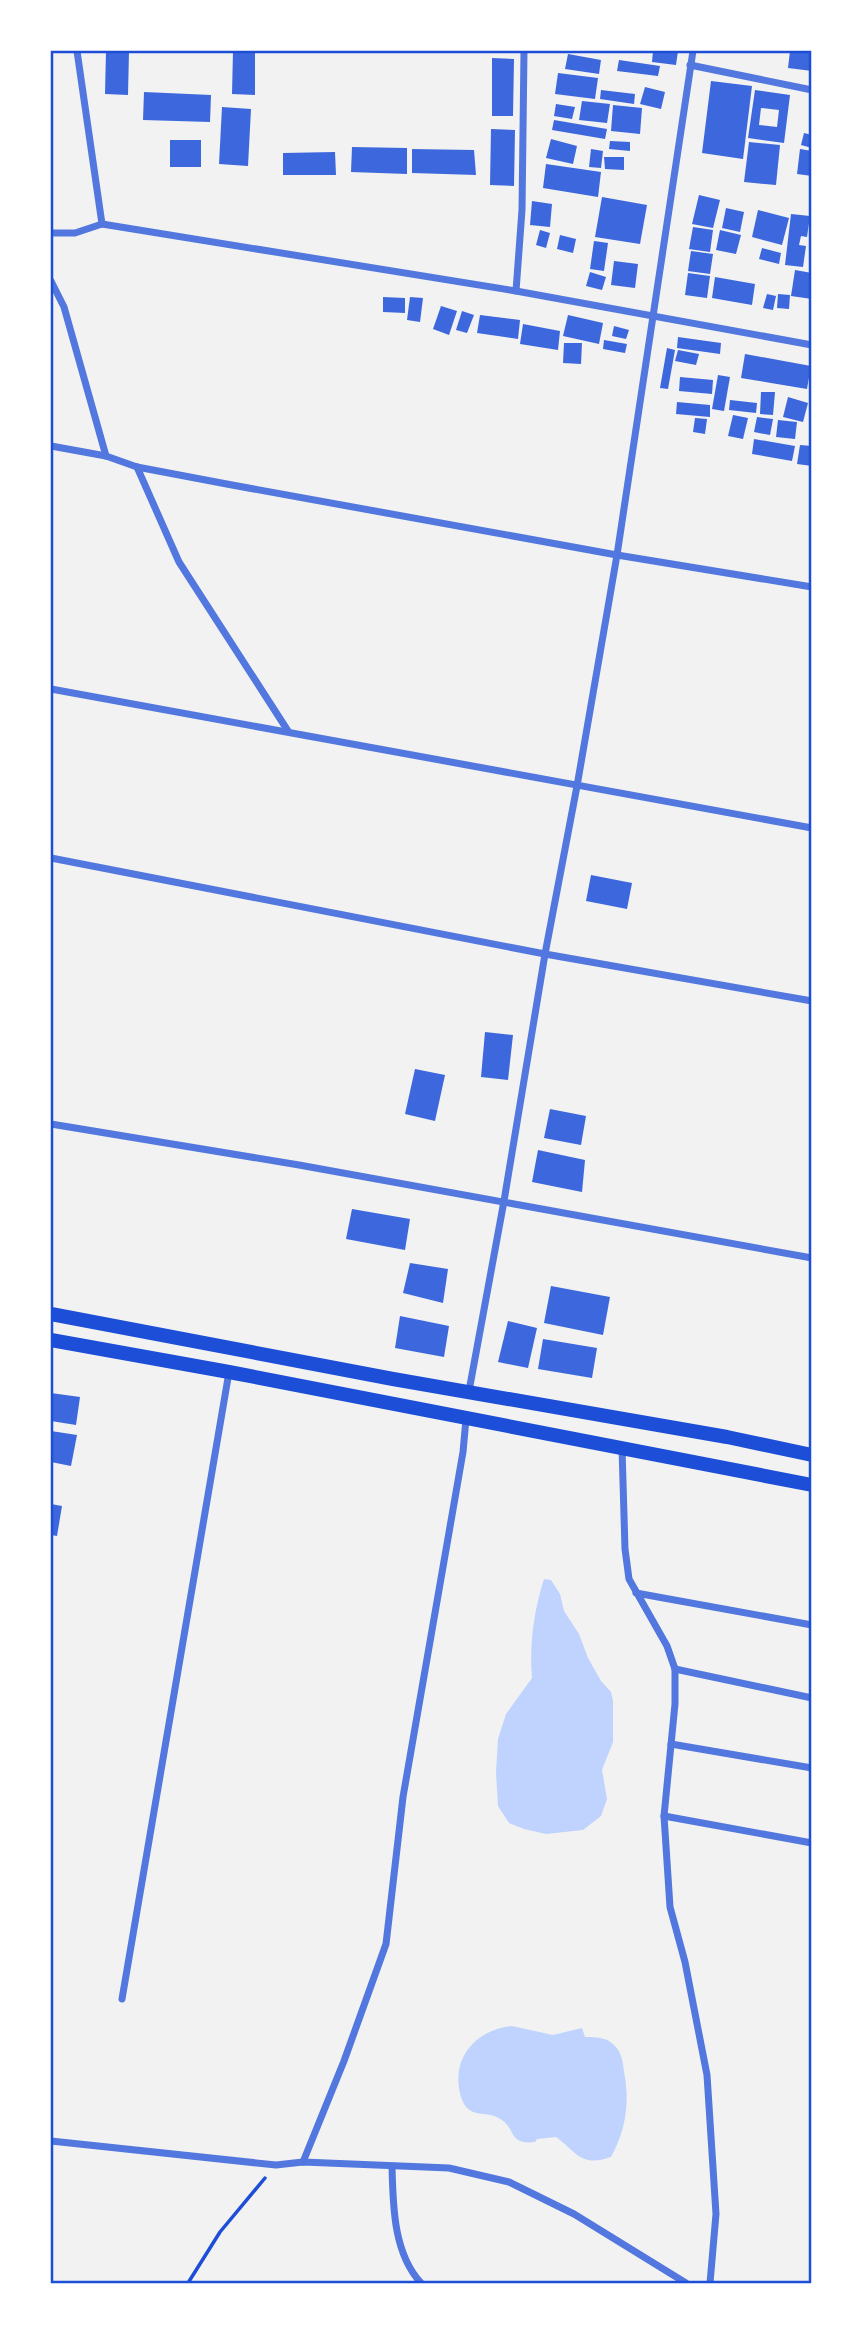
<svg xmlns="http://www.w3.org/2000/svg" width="863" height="2334" viewBox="0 0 863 2334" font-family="'Exo 2',sans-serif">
<rect width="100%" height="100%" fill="#f2f2f2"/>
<!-- water -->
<g fill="#bfd3fe">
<path d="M544,1579L551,1580L560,1594L564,1611L579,1634L588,1658L601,1681L611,1692L613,1701V1742L602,1770L607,1799L601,1816L583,1830L546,1834L524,1829L509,1823L498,1806L496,1773L498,1739L506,1714L532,1678C529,1645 534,1610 544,1579Z"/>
<path d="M512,2026L553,2035L582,2028L585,2037C596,2037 607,2037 615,2046C622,2053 623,2063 624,2072C630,2102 626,2130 611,2157C580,2168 576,2151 556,2137L537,2139L535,2142C509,2145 516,2130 502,2120C489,2111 477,2117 467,2108C462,2102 460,2095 459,2088C454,2054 479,2029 512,2026Z"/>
</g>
<!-- building -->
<g fill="#3d67dc" fill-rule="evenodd">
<path d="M106,51H129L128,95L105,94Z"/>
<path d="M233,51H255V95L232,94Z"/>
<path d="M653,51H678L676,65L652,62Z"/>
<path d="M790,51H812V71L788,68Z"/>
<path d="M568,54L601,60L599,74L565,69Z"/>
<path d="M492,58L514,59L513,116H492Z"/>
<path d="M619,60L660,66L658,76L617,71Z"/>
<path d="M558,73L598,78L595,99L555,94Z"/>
<path d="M711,81L752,86L743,159L702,153Z"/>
<path d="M645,87L665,92L661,109L640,104Z"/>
<path d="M601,90L635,94L634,104L600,99Z"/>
<path d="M755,90L790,95L784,143L748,138ZM761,108L779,110L777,127L759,125Z"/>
<path d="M144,92L211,95L210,122L143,120Z"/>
<path d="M582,101L610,104L607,123L579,120Z"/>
<path d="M556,104L575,107L572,119L554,116Z"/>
<path d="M613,105L642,108L640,134L611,131Z"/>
<path d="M222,107L251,109L248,166L219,164Z"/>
<path d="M554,120L607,129L605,139L552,130Z"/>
<path d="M491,129L515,130L514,186L490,185Z"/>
<path d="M804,133L812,135V148L801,145Z"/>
<path d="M551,139L577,146L573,164L546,158Z"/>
<rect x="170" y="140" width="31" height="27"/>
<path d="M610,141L630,142V151L609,149Z"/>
<path d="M749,142L780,145L776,185L744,182Z"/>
<path d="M352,147L407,148V174L351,172Z"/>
<path d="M412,149L474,150L476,175L412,173Z"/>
<path d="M591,149L603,151L601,168L589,167Z"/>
<path d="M800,149L812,151V176L797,174Z"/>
<path d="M335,152L336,175H283V153Z"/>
<path d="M604,157H624V170L605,169Z"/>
<path d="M546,164L601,172L598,197L543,188Z"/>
<path d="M699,195L720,200L713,228L692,224Z"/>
<path d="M602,197L647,205L640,244L595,237Z"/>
<path d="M532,201L552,204L550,227L530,225Z"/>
<path d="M726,208L744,212L740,232L722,228Z"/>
<path d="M758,210L789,218L782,245L752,237Z"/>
<path d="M791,214L810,216L807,237L801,236L799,245L806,246L803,267L785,265Z"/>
<path d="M693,227L713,230L710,252L689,249Z"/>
<path d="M540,230L550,233L546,248L536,245Z"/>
<path d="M720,230L741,235L736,254L716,250Z"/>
<path d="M560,235L576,239L573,253L557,249Z"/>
<path d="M594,241L608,243L604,271L590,269Z"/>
<path d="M762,248L781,253L779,264L759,259Z"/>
<path d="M691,251L713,254L710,274L688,271Z"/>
<path d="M614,261L638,264L635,288L611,285Z"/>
<path d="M795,270L812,273V299L791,296Z"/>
<path d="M590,272L606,277L602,290L586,286Z"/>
<path d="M688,273L710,276L707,298L685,295Z"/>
<path d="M715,277L755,284L752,305L712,298Z"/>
<path d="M767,294L776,296L773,310L763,308Z"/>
<path d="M778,294L790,295L789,309L777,308Z"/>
<path d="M383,297L405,298V313L383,312Z"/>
<path d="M410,297L423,298L420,322L407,320Z"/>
<path d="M441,306L457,311L449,335L433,329Z"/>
<path d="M462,311L474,315L467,333L456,330Z"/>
<path d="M480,315L520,320L518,339L477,333Z"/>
<path d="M568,315L603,323L599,344L563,336Z"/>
<path d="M523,324L560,331L558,350L520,344Z"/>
<path d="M614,326L629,330L626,339L612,336Z"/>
<path d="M678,337L721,343L720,354L677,348Z"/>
<path d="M604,340L627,344L625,353L603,349Z"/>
<path d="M564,343H582L581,364L563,363Z"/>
<path d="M667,348L675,350L668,389L660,388Z"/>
<path d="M678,350L699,354L696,365L675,361Z"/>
<path d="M745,354L811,366L807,389L741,378Z"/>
<path d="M718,375L730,377L724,411L712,409Z"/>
<path d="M680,377L713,380L712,394L679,391Z"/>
<path d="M761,392H775L773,415L760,414Z"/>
<path d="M788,397L808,403L803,422L783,417Z"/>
<path d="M730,400L757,403L756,413L729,410Z"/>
<path d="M677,402L710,405V417L676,414Z"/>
<path d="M733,415L748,418L743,439L728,436Z"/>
<path d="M757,417L773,419L770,435L754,432Z"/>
<path d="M695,418L707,419L705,434L693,432Z"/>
<path d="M778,420L797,422L795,439L776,437Z"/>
<path d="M754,439L795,446L792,461L752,454Z"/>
<path d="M800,445L812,446V466L797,464Z"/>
<path d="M591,875L632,883L627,909L586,901Z"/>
<path d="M485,1032L513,1035L508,1080L481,1077Z"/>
<path d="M415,1069L445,1075L435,1121L405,1114Z"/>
<path d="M550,1109L586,1116L581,1145L544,1138Z"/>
<path d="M538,1150L585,1160L582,1192L532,1182Z"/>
<path d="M352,1209L410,1219L405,1250L346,1239Z"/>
<path d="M410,1263L448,1269L443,1303L403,1293Z"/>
<path d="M551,1286L610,1297L603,1335L544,1323Z"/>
<path d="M400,1316L449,1326L444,1357L395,1348Z"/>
<path d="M508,1321L537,1328L528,1368L498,1362Z"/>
<path d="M543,1339L597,1348L592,1378L538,1369Z"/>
<path d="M51,1393L80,1397L76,1425L51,1421Z"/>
<path d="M51,1431L77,1435L71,1466L51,1462Z"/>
<path d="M51,1504L62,1506L57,1536L51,1535Z"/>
</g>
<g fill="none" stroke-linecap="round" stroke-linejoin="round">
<!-- path -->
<path stroke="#1d4ed8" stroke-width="3.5" d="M188,2283L220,2232L265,2178"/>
<!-- minor -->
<g stroke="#5277de" stroke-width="7">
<path d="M77,51L102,224"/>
<path d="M690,65L812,90"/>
<path d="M51,233H75L102,224L516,291L812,345"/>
<path d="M51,281L64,307L106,456"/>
<path d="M516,291L522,210L524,51"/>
<path d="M51,446L106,456L137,467L232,485L617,555L812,587"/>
<path d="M137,467L179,562L288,731"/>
<path d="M51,689L812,828"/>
<path d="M51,858L545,954L812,1001"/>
<path d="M51,1124L299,1165L812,1258"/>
<path d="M469,1391L504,1201L545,954L577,786L617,555L693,51"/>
<path d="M622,1448L625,1549L629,1579L667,1646L675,1669V1704L664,1816L670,1907L685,1962L707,2075L716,2214L710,2283"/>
<path d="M636,1593L812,1625"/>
<path d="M675,1669L812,1698"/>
<path d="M671,1744L812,1768"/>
<path d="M664,1816L812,1843"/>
<path d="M122,1999L229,1372"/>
<path d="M51,2141L276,2165L303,2162L449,2168L509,2182L574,2214L686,2283"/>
<path d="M303,2162L344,2061L386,1944L403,1797L463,1452L466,1419"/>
<path d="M392,2166C393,2204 393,2253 421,2283"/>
</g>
<!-- secondary -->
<g stroke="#1d4ed8" stroke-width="14">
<path d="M51,1314L393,1379L727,1437L812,1455"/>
<path d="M51,1340L229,1372L812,1485"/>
</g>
</g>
<!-- border -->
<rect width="863" height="2334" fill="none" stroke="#ffffff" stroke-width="105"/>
<rect x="52" y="52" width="758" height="2230" fill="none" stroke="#1d4ed8" stroke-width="2.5"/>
</svg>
